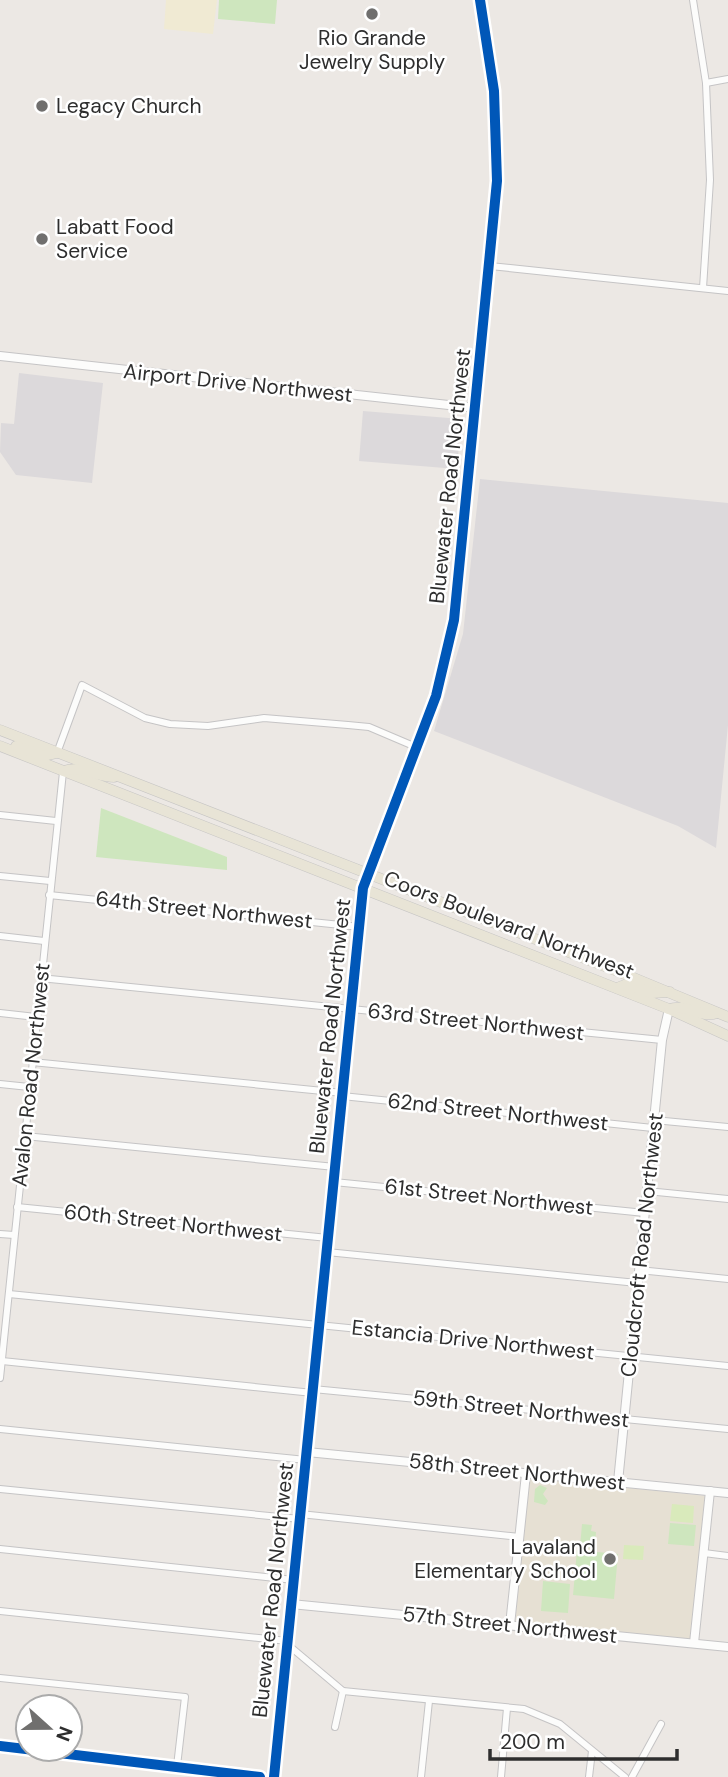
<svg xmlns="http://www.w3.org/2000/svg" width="728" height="1777" viewBox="0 0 728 1777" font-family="'DM Sans',sans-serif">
<rect width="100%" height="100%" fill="#ece8e4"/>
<!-- industrial -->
<g fill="#dcd9db">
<path d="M19,373L103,383L92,483L16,475L0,452L1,423L14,424Z"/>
<path d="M363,411L461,419L457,469L359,461Z"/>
<path d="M480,479L728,503V725L716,848L678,826L434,731L463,634Z"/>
</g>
<!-- education -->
<path fill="#e6e0d3" d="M530,1478L706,1496L691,1639L515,1622Z"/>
<!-- green -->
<g fill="#cee6be">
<path d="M219,0H277L275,24L218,19Z"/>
<path d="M101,808L227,857V870L96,857Z"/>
<path d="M540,1485L547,1488L543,1494L548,1501L545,1505L534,1502L535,1489Z"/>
<path d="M670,1523L696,1525L694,1546L668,1544Z"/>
<path d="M582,1524L592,1525L591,1531L596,1532L595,1548L580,1547Z"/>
<path d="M577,1550L618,1554L614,1599L573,1595Z"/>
<path d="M543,1581L570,1584L568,1613L541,1611Z"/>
</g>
<!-- sand -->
<path fill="#f0ead3" d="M166,0H217L213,34L164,29Z"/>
<!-- pitch -->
<g fill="#d9eabb">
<path d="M672,1504L694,1506L693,1523L670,1521Z"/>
<path d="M624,1545L644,1546L643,1560L623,1559Z"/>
</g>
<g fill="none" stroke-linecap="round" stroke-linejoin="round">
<!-- minor casing -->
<g stroke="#c5c4c5" stroke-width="8">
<g id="minor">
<path d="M693,0L706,83L710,180L703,288"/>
<path d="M706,83L728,79"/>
<path d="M490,266L728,291"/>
<path d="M57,753L82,685L145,718L170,724L208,726L264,718L348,725L369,727L416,747"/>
<path d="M0,815L56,821"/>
<path d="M0,876L50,881"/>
<path d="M49,895L360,927"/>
<path d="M0,936L44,941"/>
<path d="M40,978L662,1040"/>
<path d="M0,1013L36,1017"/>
<path d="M32,1062L343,1093"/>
<path d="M0,1084L29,1087"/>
<path d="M342,1096L653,1128"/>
<path d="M654,1120L728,1127"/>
<path d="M25,1136L335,1167"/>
<path d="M334,1182L645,1213"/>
<path d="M647,1191L728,1199"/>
<path d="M17,1207L328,1238"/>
<path d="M0,1234L14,1235"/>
<path d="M327,1252L637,1283"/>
<path d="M639,1270L728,1279"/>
<path d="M9,1294L728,1366"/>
<path d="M2,1361L313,1393"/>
<path d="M0,1378L63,772"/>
<path d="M313,1389L728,1429"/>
<path d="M0,1429L306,1460"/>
<path d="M0,1489L300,1519"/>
<path d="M300,1514L520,1537"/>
<path d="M0,1549L294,1580"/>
<path d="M704,1553L728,1556"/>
<path d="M0,1611L288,1641"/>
<path d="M287,1644L343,1691L524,1709L560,1724L625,1777"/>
<path d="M0,1678L185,1697L177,1766"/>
<path d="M335,1727L343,1691"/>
<path d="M421,1777L429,1701"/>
<path d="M501,1777L507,1708"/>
<path d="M589,1777L592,1751"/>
<path d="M632,1777L661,1724"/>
</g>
</g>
<!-- tertiary casing -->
<g stroke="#c5c4c5" stroke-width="10">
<g id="tertiary">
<path d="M0,356L476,408"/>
<path d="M307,1452L728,1493"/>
<path d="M618,1482L662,1040L669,1009"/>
<path d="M291,1604L728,1647"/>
<path d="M510,1625L526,1474"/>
<path d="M694,1643L710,1491"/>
<path d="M0,1746L260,1777"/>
<path d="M274,1777L363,888L436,696L454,620L497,181L494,91L480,0"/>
</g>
</g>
<!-- primary casing -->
<g stroke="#c6c5c4" stroke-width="11">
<g id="primary">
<path d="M0,730L617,971L728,1017"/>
<path d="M0,746L669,1009L728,1036"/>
<path d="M16,746L44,756L57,753"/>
<path d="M64,771C81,765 97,777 114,777"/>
<path d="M617,988L627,984L652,993L670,992"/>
<path d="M669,1009C687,1003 700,1019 717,1013"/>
</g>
</g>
<!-- minor -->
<use href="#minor" stroke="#fcfcfb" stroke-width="6"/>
<!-- tertiary -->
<use href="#tertiary" stroke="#fcfcfb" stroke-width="8"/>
<!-- primary -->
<use href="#primary" stroke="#e8e4d6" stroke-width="10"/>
<!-- cycleway casing -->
<g stroke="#fff" stroke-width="15">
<g id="cycleway">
<path d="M0,1746L260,1777"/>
<path d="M274,1777L363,888L436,696L454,620L497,181L494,91L480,0"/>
</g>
</g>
<!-- cycleway -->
<use href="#cycleway" stroke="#0057b8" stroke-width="10"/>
</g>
<!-- markers -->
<g fill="#706f6e" stroke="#fff" stroke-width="2.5">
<circle cx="372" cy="14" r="7"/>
<circle cx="42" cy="106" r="7"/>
<circle cx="42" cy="239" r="7"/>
<circle cx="610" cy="1559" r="7"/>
</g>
<g text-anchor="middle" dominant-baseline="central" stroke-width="5" stroke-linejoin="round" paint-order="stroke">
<!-- poi labels -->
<g font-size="21" fill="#2e2e2e" stroke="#fff" text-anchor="start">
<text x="372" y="38" text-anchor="middle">Rio Grande<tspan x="372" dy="24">Jewelry Supply</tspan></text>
<text x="56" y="106">Legacy Church</text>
<text x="56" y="227">Labatt Food<tspan x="56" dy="24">Service</tspan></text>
<text x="596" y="1547" text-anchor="end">Lavaland<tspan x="596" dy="24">Elementary School</tspan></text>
</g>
<!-- street labels -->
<g font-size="21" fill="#2e2e2e" stroke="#fff">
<text transform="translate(238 383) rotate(6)">Airport Drive Northwest</text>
<text transform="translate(450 476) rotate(-84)">Bluewater Road Northwest</text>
<text transform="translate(204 910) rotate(6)">64th Street Northwest</text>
<text transform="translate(509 925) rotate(21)">Coors Boulevard Northwest</text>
<text transform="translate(476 1022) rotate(6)">63rd Street Northwest</text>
<text transform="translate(330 1026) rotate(-84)">Bluewater Road Northwest</text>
<text transform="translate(31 1075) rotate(-84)">Avalon Road Northwest</text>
<text transform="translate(498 1112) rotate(6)">62nd Street Northwest</text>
<text transform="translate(489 1197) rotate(6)">61st Street Northwest</text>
<text transform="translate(173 1223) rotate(6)">60th Street Northwest</text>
<text transform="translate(642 1245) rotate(-84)">Cloudcroft Road Northwest</text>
<text transform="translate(473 1340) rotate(6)">Estancia Drive Northwest</text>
<text transform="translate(521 1409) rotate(6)">59th Street Northwest</text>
<text transform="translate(517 1472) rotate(6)">58th Street Northwest</text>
<text transform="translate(273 1590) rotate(-84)">Bluewater Road Northwest</text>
<text transform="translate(510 1625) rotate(6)">57th Street Northwest</text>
</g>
</g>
<!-- north arrow -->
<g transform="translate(49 1728) rotate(111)"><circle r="33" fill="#ffffff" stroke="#ababab" stroke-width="2"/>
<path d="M0-5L12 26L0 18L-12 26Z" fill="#706f6e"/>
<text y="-10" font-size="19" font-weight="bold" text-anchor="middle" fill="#2e2e2e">N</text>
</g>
<!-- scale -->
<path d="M490 1749v10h187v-10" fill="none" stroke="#2e2e2e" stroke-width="3.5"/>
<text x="500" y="1749" font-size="21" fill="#2e2e2e" stroke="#ffffff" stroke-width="5" paint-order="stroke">200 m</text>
</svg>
